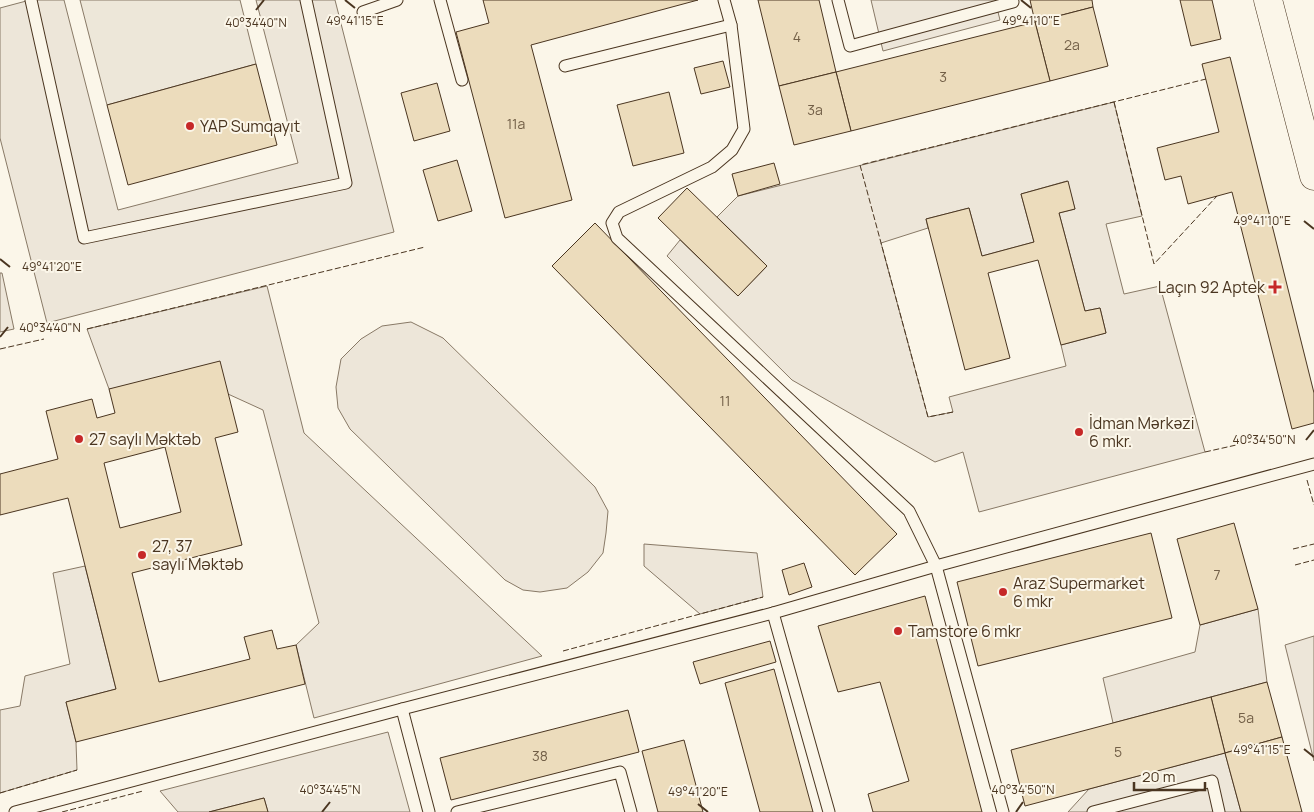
<svg xmlns="http://www.w3.org/2000/svg" width="1314" height="812" viewBox="0 0 1314 812" font-family="Manrope,sans-serif">
<rect width="100%" height="100%" fill="#fbf6e9"/>
<!-- green -->
<g fill="#ede6d9" stroke="#887966" fill-rule="evenodd">
<path d="M30,0H64L118,210L298,163L256,0H335L394,232L47,323L0,138V8Z"/>
<path d="M871,0H995L1000,20L883,51Z"/>
<path d="M1114,102L1142,216L1106,224L1124,294L1160,286L1205,452L979,512L963,452L935,462L792,380L667,256L680,240L738,296L767,266L717,217L738,196ZM1067,181L1075,209L1059,213L1085,311L1100,308L1106,333L1061,345L1066,366L949,397L953,412L928,417L881,243L928,228L926,219L969,208L982,256L1034,242L1021,194Z"/>
<path d="M0,273H2L14,329L0,332Z"/>
<path d="M267,286L304,433L542,656L314,718L296,645L319,623L263,410L228,394L109,389L87,329Z"/>
<path d="M411,322L443,338L595,487L608,511L606,533L603,553L588,572L567,588L540,592L523,590L505,580L350,429L338,408L336,387L341,359L361,339L382,326Z"/>
<path d="M644,544L757,553L763,597L700,614L644,566Z"/>
<path d="M85,566L116,689L66,702L76,742L77,770L0,793V710L20,706L25,676L70,664L53,573Z"/>
<path d="M1258,609L1267,682L1113,723L1103,678L1195,652L1200,625Z"/>
<path d="M1314,636V761L1285,645Z"/>
<path d="M388,732L410,812H268L264,798L209,812H178L160,791Z"/>
<path d="M1225,753L1241,812H1068L1089,789Z"/>
</g>
<!-- parking -->
<path fill="#ede7d9" stroke="#887966" d="M80,0H240L256,64L107,105Z"/>
<!-- building -->
<g fill="#ecdcbc" stroke="#4a3520" fill-rule="evenodd">
<path d="M483,0H698L531,45L572,200L505,218L456,32L489,23Z"/>
<path d="M758,0H819L836,72L779,86Z"/>
<path d="M1030,0H1092L1093,7L1035,22Z"/>
<path d="M1180,0H1212L1221,39L1191,46Z"/>
<path d="M1093,7L1108,66L1050,81L1035,22Z"/>
<path d="M1035,22L1050,81L851,131L836,72Z"/>
<path d="M1230,57L1314,393V423L1292,429L1232,192L1188,204L1181,176L1165,180L1157,148L1219,132L1202,64Z"/>
<path d="M723,61L730,87L701,94L694,68Z"/>
<path d="M256,64L277,145L128,185L107,105Z"/>
<path d="M836,72L851,131L794,145L779,86Z"/>
<path d="M437,83L450,131L414,141L401,93Z"/>
<path d="M669,92L684,153L633,166L617,105Z"/>
<path d="M457,160L472,211L438,221L423,170Z"/>
<path d="M774,163L780,184L738,196L732,174Z"/>
<path d="M1068,181L1075,209L1059,213L1085,311L1100,308L1106,333L1061,345L1038,260L988,273L1010,358L965,370L926,219L969,208L982,256L1034,242L1021,194Z"/>
<path d="M687,188L767,266L738,296L658,218Z"/>
<path d="M595,223L897,534L855,575L552,266Z"/>
<path d="M220,361L238,432L215,438L242,545L132,573L159,682L250,659L244,637L272,630L277,649L296,645L305,684L76,742L66,702L116,689L68,498L0,515V474L58,459L46,411L92,399L97,418L115,413L109,389ZM165,447L181,512L120,528L104,463Z"/>
<path d="M1234,523L1258,609L1200,625L1177,539Z"/>
<path d="M1151,533L1172,618L978,666L957,582Z"/>
<path d="M804,563L812,587L789,595L782,570Z"/>
<path d="M925,596L982,812H873L868,794L909,781L880,682L838,692L818,626Z"/>
<path d="M770,641L776,662L700,684L693,662Z"/>
<path d="M774,669L813,812H760L725,683Z"/>
<path d="M1267,682L1282,737L1225,753L1211,697Z"/>
<path d="M1211,697L1225,753L1025,806L1011,750Z"/>
<path d="M628,710L639,752L451,800L440,758Z"/>
<path d="M1282,737L1302,812H1241L1225,753Z"/>
<path d="M684,740L703,812H658L642,751Z"/>
<path d="M264,798L268,812H209Z"/>
</g>
<g fill="none" stroke-linecap="round" stroke-linejoin="round">
<!-- service casing -->
<g stroke="#4a3520" stroke-width="13">
<g id="service">
<path d="M31,0L84,238L346,183L306,0"/>
<path d="M440,0L462,80"/>
<path d="M724,0L731,25L744,129L732,150L712,167L619,212L612,223L617,238L909,511L936,566L1003,812"/>
<path d="M838,0L850,46L1013,2L1012,0"/>
<path d="M363,12L397,0"/>
<path d="M565,66L731,25"/>
<path d="M773,613L829,812"/>
<path d="M402,709L429,812"/>
<path d="M15,812L402,709L773,613L936,566L1314,464"/>
<path d="M457,812L620,772L631,812"/>
<path d="M1093,812L1212,781L1219,812"/>
</g>
</g>
<!-- secondary casing -->
<g stroke="#4a3520" stroke-width="29">
<path id="secondary" d="M1268,0L1314,176"/>
</g>
<!-- service -->
<use href="#service" stroke="#fbf6e9" stroke-width="11"/>
<!-- secondary -->
<use href="#secondary" stroke="#fbf6e9" stroke-width="28"/>
<!-- fence -->
<g stroke="#4a3520" stroke-width="1" stroke-dasharray="6 2.5" stroke-linecap="butt">
<path d="M1114,102L1154,264L1217,196"/>
<path d="M87,329L425,247"/>
<path d="M0,349L44,339"/>
<path d="M953,412L928,417L860,165L1206,79"/>
<path d="M1205,452L1272,437"/>
<path d="M1307,480L1314,505"/>
<path d="M1293,549L1314,544"/>
<path d="M1295,565L1314,560"/>
<path d="M563,651L763,597"/>
<path d="M0,793L77,770"/>
<path d="M62,812L143,791"/>
</g>
</g>
<!-- ticks -->
<path fill="none" stroke="#4a3520" stroke-width="2" d="M345,0L355,8M1021,0L1031,8M256,10L264,0M1304,221L1314,229M0,259L10,267M0,337L8,327M1306,440L1314,430M1304,749L1314,757M698,804L708,812M322,812L330,802M1016,812L1023,802"/>
<!-- markers -->
<g fill="#c62828" stroke="#fbf6e9" stroke-width="2">
<circle cx="190" cy="126" r="5"/>
<path d="M1272.5 279.5h5v5h5v5h-5v5h-5v-5h-5v-5h5z"/>
<circle cx="1079" cy="432" r="5"/>
<circle cx="79" cy="439" r="5"/>
<circle cx="142" cy="555" r="5"/>
<circle cx="1003" cy="592" r="5"/>
<circle cx="898" cy="631" r="5"/>
</g>
<g text-anchor="middle" dominant-baseline="central" stroke-width="4" stroke-linejoin="round" paint-order="stroke">
<!-- number labels -->
<g font-size="14" fill="#725f47">
<text x="797" y="36">4</text>
<text x="1072" y="44">2a</text>
<text x="943" y="76">3</text>
<text x="815" y="109">3a</text>
<text x="516" y="123">11a</text>
<text x="725" y="400">11</text>
<text x="1217" y="574">7</text>
<text x="1246" y="717">5a</text>
<text x="1118" y="751">5</text>
<text x="540" y="755">38</text>
</g>
<!-- poi labels -->
<g font-size="16" fill="#4a3520" stroke="#fbf6e9" text-anchor="start">
<text x="200" y="126">YAP Sumqayıt</text>
<text x="1265" y="287" text-anchor="end">Laçın 92 Aptek</text>
<text x="1089" y="423">İdman Mәrkәzi<tspan x="1089" dy="18">6 mkr.</tspan></text>
<text x="89" y="439">27 saylı Məktəb</text>
<text x="152" y="546">27, 37<tspan x="152" dy="18">saylı Məktəb</tspan></text>
<text x="1013" y="583">Araz Supermarket<tspan x="1013" dy="18">6 mkr</tspan></text>
<text x="908" y="631">Tamstore 6 mkr</text>
</g>
</g>
<g font-size="12" text-anchor="middle" fill="#4a3520" stroke="#fbf6e9" stroke-width="4" stroke-linejoin="round" paint-order="stroke">
<text x="355" y="25">49°41'15"E</text>
<text x="1031" y="25">49°41'10"E</text>
<text x="256" y="27">40°34'40"N</text>
<text x="1262" y="225">49°41'10"E</text>
<text x="52" y="271">49°41'20"E</text>
<text x="50" y="332">40°34'40"N</text>
<text x="1264" y="444">40°34'50"N</text>
<text x="1262" y="754">49°41'15"E</text>
<text x="330" y="794">40°34'45"N</text>
<text x="1023" y="794">40°34'50"N</text>
<text x="698" y="796">49°41'20"E</text>
</g>
<!-- scale -->
<path d="M1134 782v8h71v-8" fill="none" stroke="#4a3520" stroke-width="2.5"/>
<text x="1142" y="782" font-size="15" fill="#4a3520" stroke="#fbf6e9" stroke-width="4" paint-order="stroke">20 m</text>
</svg>
